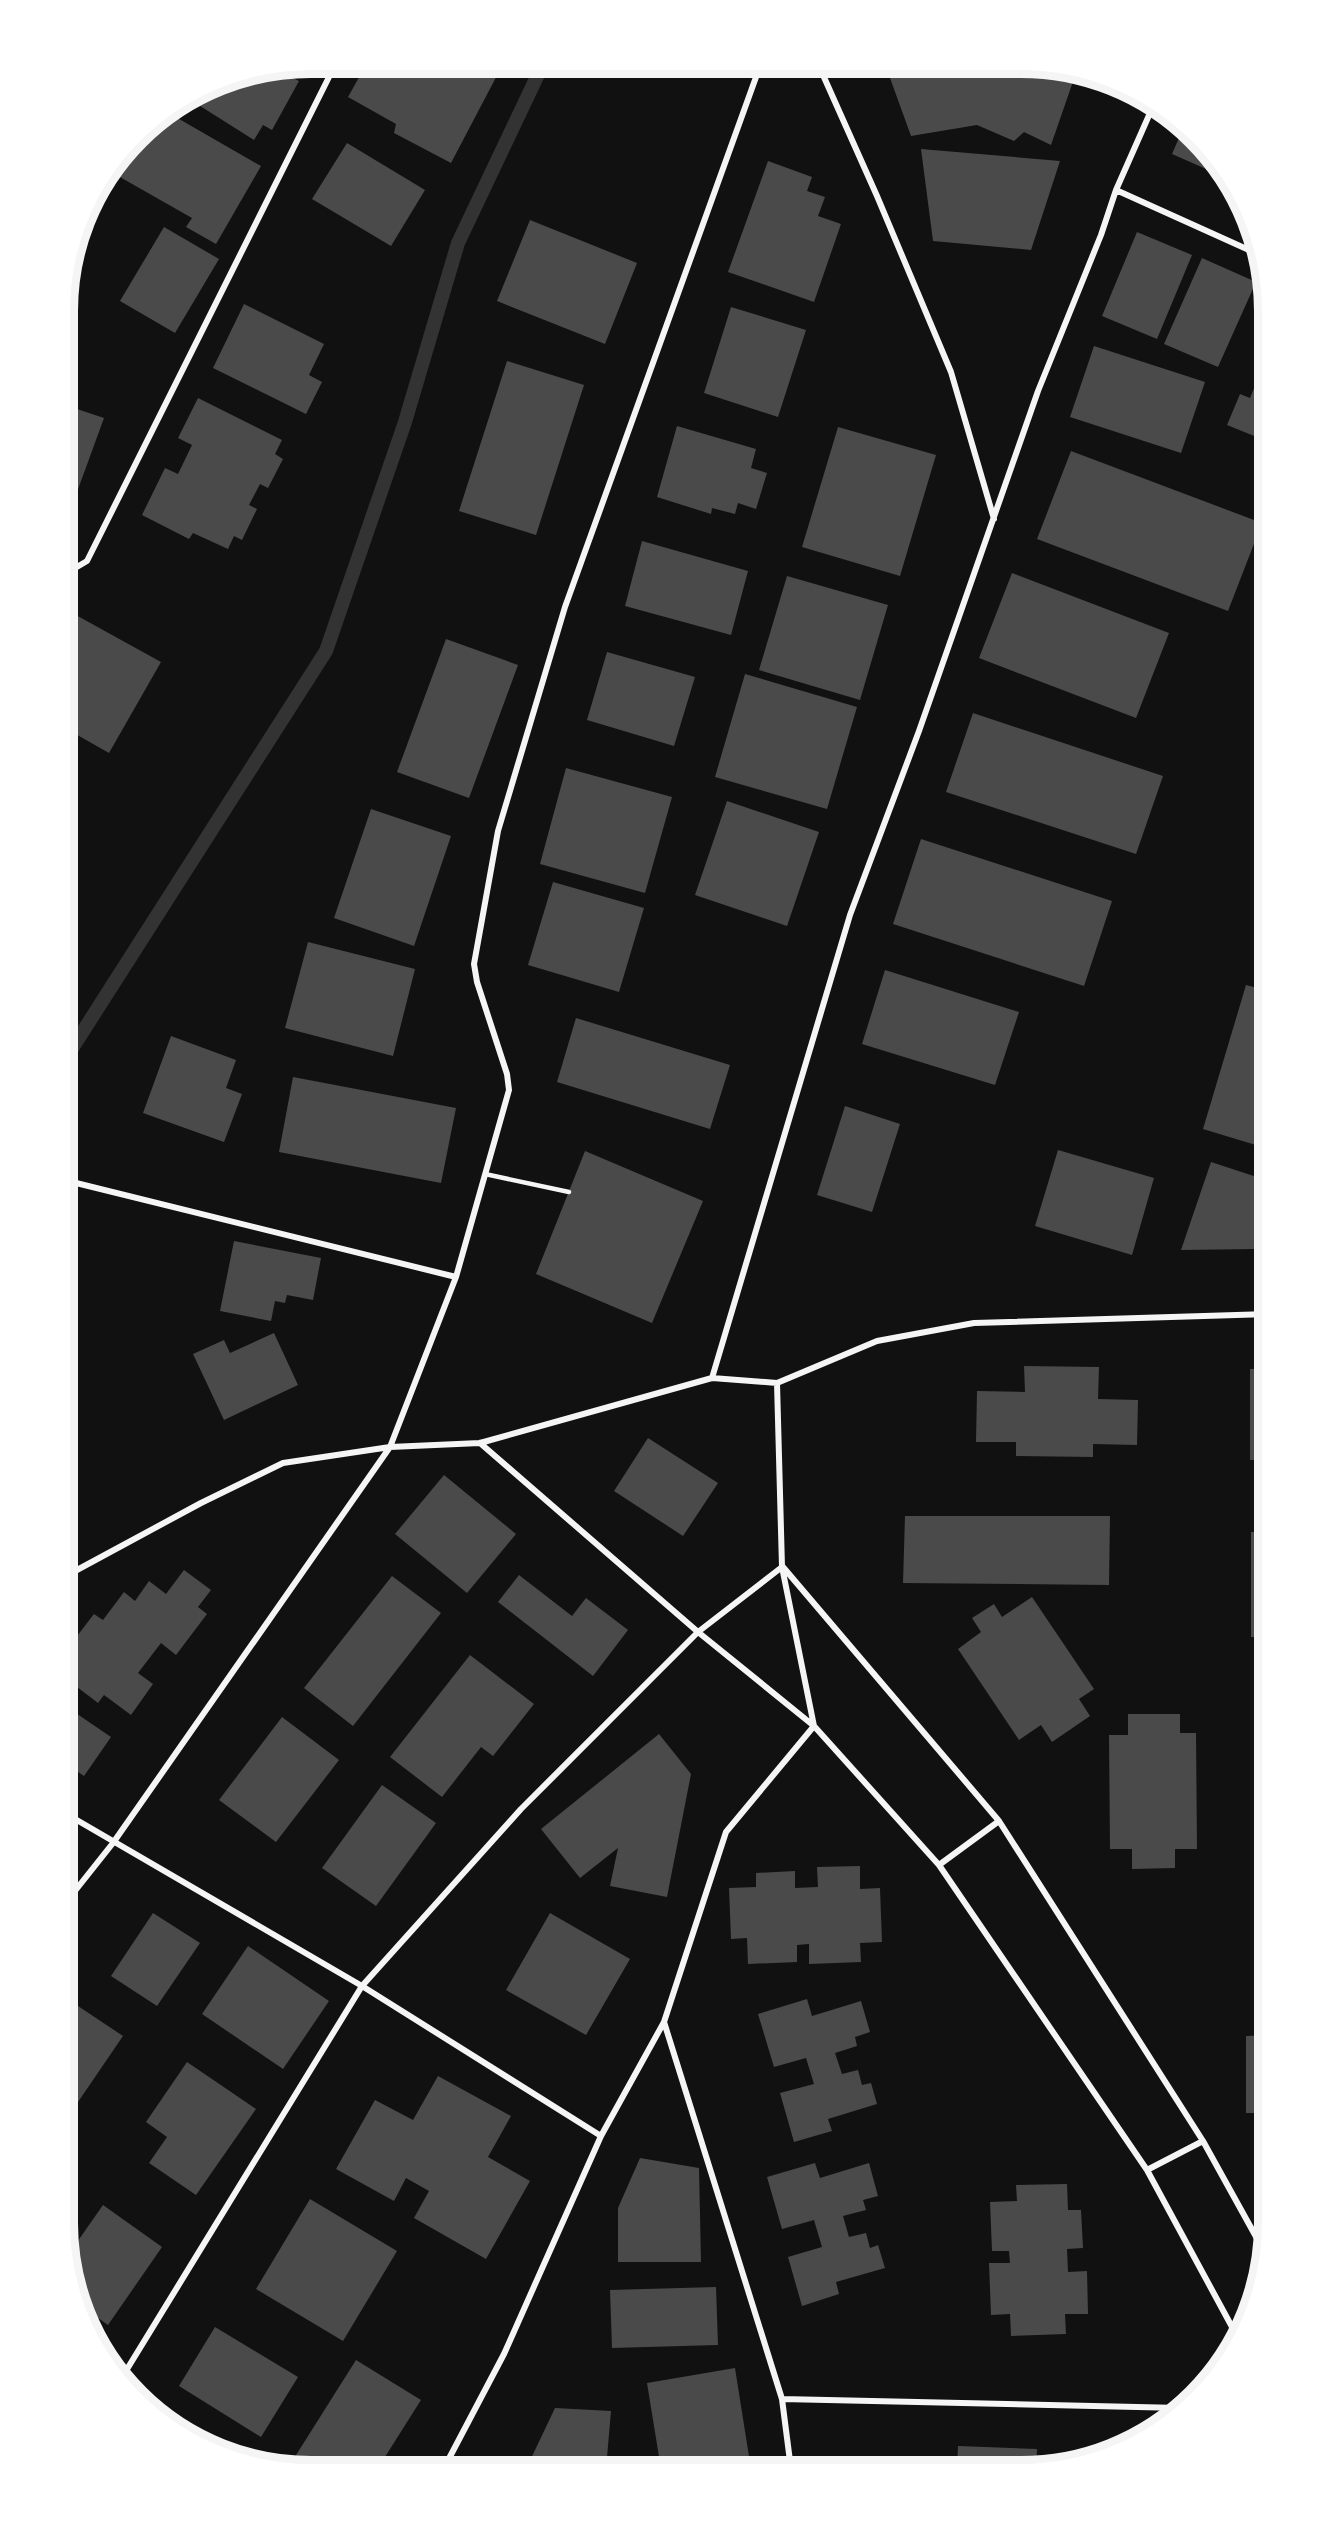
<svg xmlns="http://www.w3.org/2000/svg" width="1332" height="2533" viewBox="0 0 1332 2533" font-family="'Noto Sans',sans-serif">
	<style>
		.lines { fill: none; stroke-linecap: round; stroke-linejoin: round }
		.stream { stroke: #333; stroke-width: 14 }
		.building { fill: #4a4a4a }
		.service { stroke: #f5f5f5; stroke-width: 4.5 }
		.minor { stroke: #f5f5f5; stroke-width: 6 }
		.rim { fill: none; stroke: #f5f5f5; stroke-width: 8 }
	</style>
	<rect width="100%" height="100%" fill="#111"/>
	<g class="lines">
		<path class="stream" d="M64,1061L326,651L405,422L458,243L543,64"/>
	</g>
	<path class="building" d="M367,63L480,64H503L451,163L394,133L396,124L348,97Z
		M300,65L293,78L299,81L272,130L263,125L254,140L189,99L216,82Z
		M938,67L1069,68L1077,70L1051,145L1024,132L1014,141L977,125L911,136L890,78Z
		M167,112L261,166L216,244L186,227L192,218L111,172L147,125Z
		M1185,124L1227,173L1231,180L1172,154Z
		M347,143L425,190L391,246L312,199Z
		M921,149L1060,161L1031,250L933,241Z
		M768,161L812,177L807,191L825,197L818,216L841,224L814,302L728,272Z
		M530,220L637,263L605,344L497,301Z
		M164,227L219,259L175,333L120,301Z
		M1137,232L1192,255L1157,339L1102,316Z
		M1202,258L1256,282L1218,367L1164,344Z
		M244,304L324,344L309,375L322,382L306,414L213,368Z
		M731,307L806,330L778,417L704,393Z
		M1094,346L1205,382L1181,453L1070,417Z
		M1269,352V442L1227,425L1240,394L1250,398Z
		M507,361L584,385L536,535L459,511Z
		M198,398L282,440L275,454L283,459L268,488L260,484L249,505L257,509L242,540L234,536L228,549L193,533L189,539L142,515L165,468L178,474L192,445L178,438Z
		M65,405L104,418L65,525Z
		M677,426L756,449L751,468L767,473L756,509L738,503L735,514L712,508L711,514L657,497Z
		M838,427L936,455L900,576L802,547Z
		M1071,451L1262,523L1228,611L1037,539Z
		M642,541L748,571L731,635L625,606Z
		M1012,573L1169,633L1136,718L979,658Z
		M787,576L888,605L860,700L759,670Z
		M65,609L161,662L109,753L65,728Z
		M446,639L518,665L469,798L397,772Z
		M607,652L695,677L674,746L587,720Z
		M745,674L857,707L827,809L715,777Z
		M973,713L1163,776L1136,854L946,792Z
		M566,768L672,797L645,893L540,864Z
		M727,801L819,832L787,926L695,895Z
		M371,809L451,836L414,946L334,918Z
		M921,839L1112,901L1084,986L893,924Z
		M553,882L644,908L619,992L528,965Z
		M308,942L415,969L393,1056L285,1028Z
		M885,970L1019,1012L995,1085L862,1044Z
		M1246,985L1269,991V1149L1203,1129Z
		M576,1018L730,1065L710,1129L557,1082Z
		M171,1036L236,1060L226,1088L242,1094L224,1142L143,1113Z
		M293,1077L456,1108L441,1183L279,1152Z
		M845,1106L900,1124L872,1212L817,1195Z
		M1058,1150L1154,1178L1132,1255L1035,1226Z
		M585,1151L703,1201L652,1323L536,1274Z
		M1211,1162L1269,1181V1206L1254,1249L1181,1250Z
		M234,1241L321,1258L313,1300L287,1295L285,1303L275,1301L271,1321L220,1311Z
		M274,1333L298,1385L224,1420L193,1354L224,1340L230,1353Z
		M1024,1366L1099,1367L1098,1399L1138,1400L1137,1445L1093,1444V1457L1016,1456V1442H976L977,1391L1025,1392Z
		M1250,1369H1269V1460H1250Z
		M648,1438L718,1483L683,1536L614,1491Z
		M444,1475L516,1534L467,1593L395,1534Z
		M905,1516H1110L1109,1585L903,1583Z
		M1251,1532H1269V1637H1251Z
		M184,1570L211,1590L198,1607L207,1614L176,1655L161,1643L138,1673L153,1684L131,1715L104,1695L98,1703L64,1677V1626L77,1636L94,1614L103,1620L124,1592L135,1601L149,1581L166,1594Z
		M519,1575L572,1616L586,1598L628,1630L593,1676L498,1602Z
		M392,1576L441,1613L353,1726L304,1688Z
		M1032,1597L1094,1689L1079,1699L1090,1716L1052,1742L1041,1725L1019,1740L958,1649L981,1632L972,1618L994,1604L1002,1617Z
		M470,1655L534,1704L493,1756L481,1747L442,1797L390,1757Z
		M64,1705L111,1737L84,1776L63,1762Z
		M1128,1714H1180V1733H1196L1197,1849H1175V1868L1132,1869V1849H1110L1109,1735H1128Z
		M282,1717L339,1760L276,1842L219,1800Z
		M659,1734L691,1774L667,1897L610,1886L618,1848L580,1878L541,1829Z
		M382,1785L436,1823L376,1906L322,1868Z
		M860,1866V1889L880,1888L882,1942L860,1943L861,1962L809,1964V1944L797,1945V1962L748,1964L747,1938L731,1939L729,1888L756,1887V1873L795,1871V1888L818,1887L817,1867Z
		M153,1913L200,1943L157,2006L111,1976Z
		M550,1913L630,1959L586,2035L506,1990Z
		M248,1946L329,2001L283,2069L202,2014Z
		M63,1996L123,2036L63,2124Z
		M807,1999L812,2016L861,2001L870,2032L855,2037L857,2046L835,2053L842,2074L858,2070L862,2085L871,2083L877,2104L828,2119L832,2131L794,2142L780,2093L814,2084L806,2058L774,2067L758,2014Z
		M1269,2035L1268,2113H1246V2036Z
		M187,2062L256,2109L196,2195L149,2163L167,2137L146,2122Z
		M438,2076L511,2116L488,2157L530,2181L486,2259L414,2218L429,2191L406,2178L394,2201L336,2169L375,2100L413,2120Z
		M640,2158L699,2168L701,2262H618V2208Z
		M815,2163L820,2178L869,2163L878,2196L863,2200L866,2210L843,2216L849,2237L866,2233L870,2248L878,2245L885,2268L836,2282L839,2294L802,2306L788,2257L822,2247L814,2220L782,2229L767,2177Z
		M1067,2184L1068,2210H1081L1083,2248L1067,2249L1068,2272L1087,2271L1088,2314H1065L1066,2334L1011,2336L1010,2314L991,2315L989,2263H1010L1009,2251H992L990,2202L1017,2201L1016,2185Z
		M310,2199L397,2251L343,2341L256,2289Z
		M103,2205L162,2247L108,2325L77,2303L68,2255Z
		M716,2287L718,2345L612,2348L610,2290Z
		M215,2327L298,2377L261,2437L179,2386Z
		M356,2360L421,2400L378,2468H299L291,2463Z
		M735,2368L751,2469H661L647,2383Z
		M555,2408L611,2411L606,2469H526Z
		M958,2446L1037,2449L1036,2468L1022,2470H957Z"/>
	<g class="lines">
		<path class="service" d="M485,1174L569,1192"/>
		<path class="minor" d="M819,66L877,196L951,372L994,519
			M1116,190L1260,255
			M65,574L87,561L336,63
			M456,1277L509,1090L507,1074L477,982L474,964L498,831L565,607L760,66
			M712,1378L850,915L919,731L1038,391L1101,235L1116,190L1154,104
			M480,1443L698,1632L782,1567L777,1383
			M783,1567L999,1821L1203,2141L1265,2253
			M64,1577L201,1503L283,1463L390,1447L480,1443L712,1378L777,1383L877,1341L974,1323L1269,1314
			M63,1812L362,1986L601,2136
			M939,1865L999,1821
			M63,1906L113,1843L390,1447L456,1277L64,1180
			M664,2022L782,2399L791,2469
			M1147,2170L1203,2141
			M121,2379L362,1986L521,1809L698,1632L814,1726L939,1865L1147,2170L1238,2338
			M782,2399L1181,2408
			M444,2468L504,2354L601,2136L664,2022L726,1832L814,1726L782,1567"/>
	</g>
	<path d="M0 0H1332V2533H0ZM311 74H1021A237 237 0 0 1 1258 311V2223A237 237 0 0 1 1021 2460H311A237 237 0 0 1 74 2223V311A237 237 0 0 1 311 74Z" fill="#fff" fill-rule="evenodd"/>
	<path class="rim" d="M311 74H1021A237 237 0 0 1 1258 311V2223A237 237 0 0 1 1021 2460H311A237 237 0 0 1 74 2223V311A237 237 0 0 1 311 74Z"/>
</svg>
